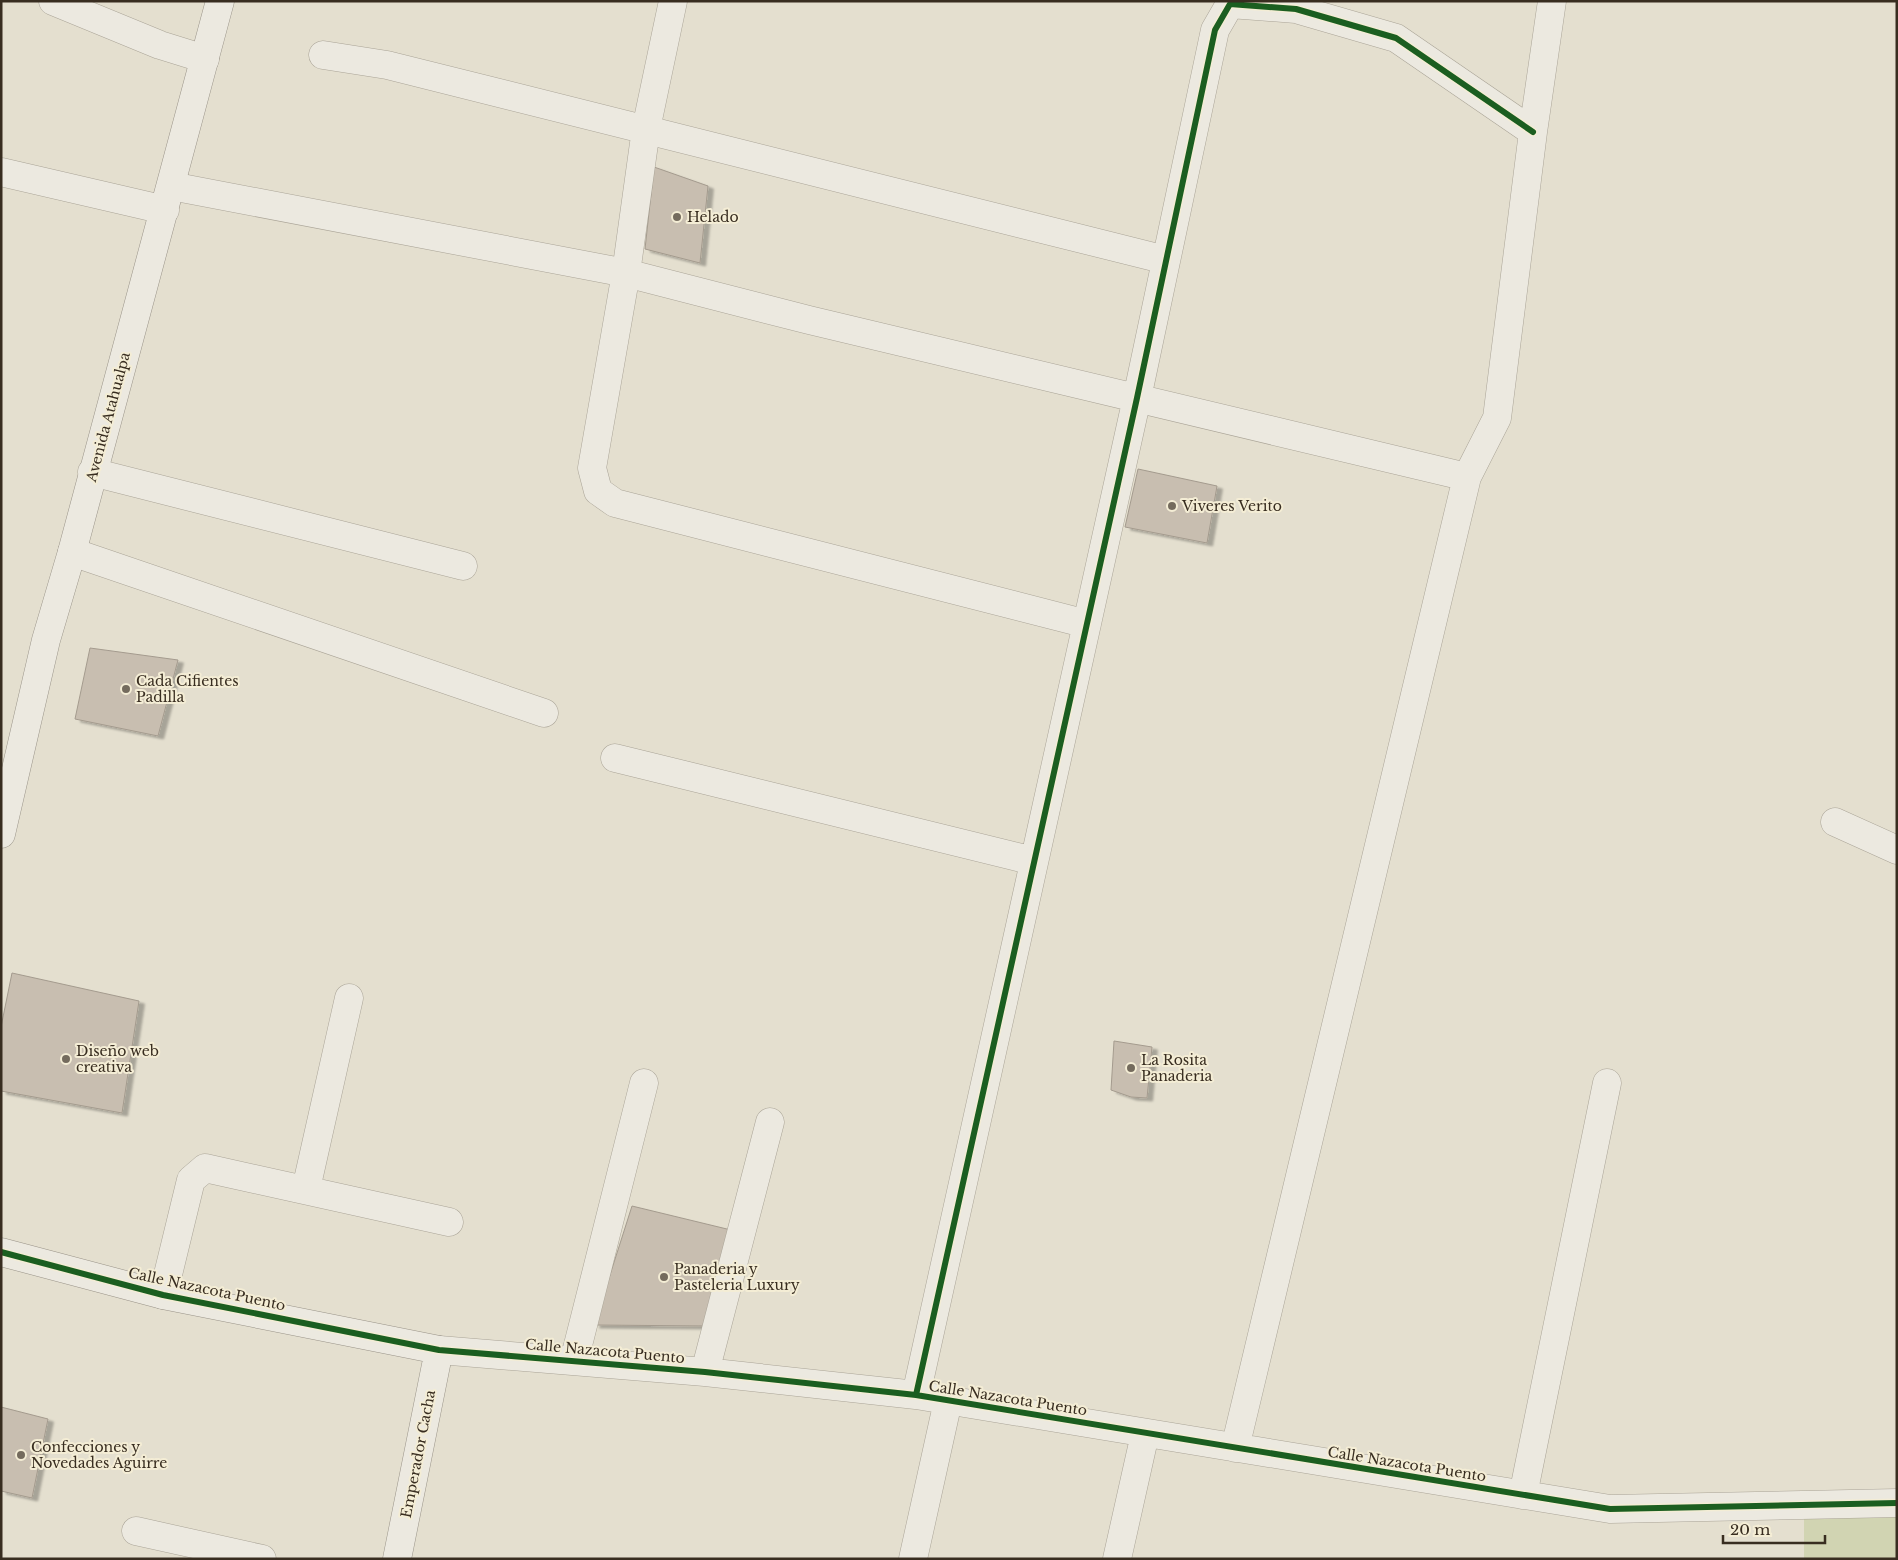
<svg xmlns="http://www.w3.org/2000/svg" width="1898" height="1560" viewBox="0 0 1898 1560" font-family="'Libre Baskerville',serif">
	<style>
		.green { fill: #d1d4b2 }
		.building { fill: #c8beb0; stroke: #a49b8e; filter: url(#shadow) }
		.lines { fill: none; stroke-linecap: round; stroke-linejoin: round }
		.street-casing { stroke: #aaa497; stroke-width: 29 }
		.secondary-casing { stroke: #999388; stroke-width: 29 }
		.street { stroke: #ece9e0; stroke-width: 28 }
		.secondary { stroke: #ece9e0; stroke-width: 28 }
		.cycleway-casing { stroke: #f4edd5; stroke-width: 9 }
		.cycleway { stroke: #1b5e20; stroke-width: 6 }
		.poi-dot { fill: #746b5d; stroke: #f4edd5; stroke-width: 2 }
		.labels { text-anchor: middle; stroke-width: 4; stroke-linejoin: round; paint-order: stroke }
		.poi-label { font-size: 14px; fill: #382d20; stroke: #f4edd5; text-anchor: start }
		.street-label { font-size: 14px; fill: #382d20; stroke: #f4edd5 }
	</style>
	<defs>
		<filter id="shadow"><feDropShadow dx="5.5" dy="3" stdDeviation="1" flood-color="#0004"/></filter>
	</defs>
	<rect width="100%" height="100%" fill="#e4dfcf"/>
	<path class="green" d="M1897,1503V1559H1804V1505Z"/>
	<path class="building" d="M654,167L708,186L700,263L645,249Z
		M1138,469L1217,486L1207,543L1125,527Z
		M90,648L178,660L158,736L75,719Z
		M12,973L139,1001L122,1113L1,1091V1027Z
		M1114,1041L1152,1047L1147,1098L1131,1097L1111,1090Z
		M632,1206L731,1230L707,1326L594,1325Z
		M1,1407L48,1419L32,1498L1,1491Z"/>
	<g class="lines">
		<g class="street-casing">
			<path id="street" d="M53,1L160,45L205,59
				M673,1L646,129L626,273L592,468L598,491L615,503L1087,624
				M323,55L387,65L1166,260
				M1,172L165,210
				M171,186L626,273L809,320L1467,477
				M92,472L463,566
				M72,552L544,713
				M615,758L1034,861
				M1835,822L1897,850
				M306,1189L349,998
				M163,1295L191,1180L205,1168L449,1222
				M439,1350L705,1372L916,1395L1610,1509L1897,1503
				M574,1361L644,1083
				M705,1372L770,1122
				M916,1395L1137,398L1215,30L1230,4L1296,9L1396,38L1533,132
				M1235,1448L1467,477L1497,418L1533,132L1552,1
				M1523,1495L1607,1083
				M136,1531L262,1559
				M913,1559L948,1401
				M1117,1559L1145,1434"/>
		</g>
		<g class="secondary-casing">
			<path id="secondary" d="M1,834L46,640L72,552L220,1
				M1,1252L163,1295L439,1350L397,1559"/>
		</g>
		<use href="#street" class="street"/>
		<use href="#secondary" class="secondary"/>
		<g class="cycleway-casing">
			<path id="cycleway" d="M1,1252L163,1295L439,1350L705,1372L916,1395L1610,1509L1897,1503
				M916,1395L1137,398L1215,30L1230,4L1296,9L1396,38L1533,132"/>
		</g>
		<use href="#cycleway" class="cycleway"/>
	</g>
	<g class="poi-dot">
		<circle cx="677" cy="217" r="5"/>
		<circle cx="1172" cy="506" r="5"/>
		<circle cx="126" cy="689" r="5"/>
		<circle cx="66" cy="1059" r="5"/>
		<circle cx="1131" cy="1068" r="5"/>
		<circle cx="664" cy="1277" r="5"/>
		<circle cx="21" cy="1455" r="5"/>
	</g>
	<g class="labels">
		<g class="poi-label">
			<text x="687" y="222">Helado</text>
			<text x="1182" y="511">Viveres Verito</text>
			<text x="136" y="686">Cada Cifientes<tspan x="136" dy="16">Padilla</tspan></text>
			<text x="76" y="1056">Diseño web<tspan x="76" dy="16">creativa</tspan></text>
			<text x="1141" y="1065">La Rosita<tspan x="1141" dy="16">Panaderia</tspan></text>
			<text x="674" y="1274">Panaderia y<tspan x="674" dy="16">Pasteleria Luxury</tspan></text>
			<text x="31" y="1452">Confecciones y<tspan x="31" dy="16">Novedades Aguirre</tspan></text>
		</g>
		<g class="street-label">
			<text transform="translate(108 417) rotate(-75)" y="5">Avenida Atahualpa</text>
			<text transform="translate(207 1289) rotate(12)" y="5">Calle Nazacota Puento</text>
			<text transform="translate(605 1351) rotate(5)" y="5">Calle Nazacota Puento</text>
			<text transform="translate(1008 1398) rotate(9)" y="5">Calle Nazacota Puento</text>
			<text transform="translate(418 1454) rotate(-79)" y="5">Emperador Cacha</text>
			<text transform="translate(1407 1464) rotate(9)" y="5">Calle Nazacota Puento</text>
		</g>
	</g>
	<rect width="1898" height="1560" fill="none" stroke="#382d20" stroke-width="5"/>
	<path d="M1723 1535v8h102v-8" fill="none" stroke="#382d20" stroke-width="2.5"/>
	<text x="1730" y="1535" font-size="15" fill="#382d20" stroke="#f4edd5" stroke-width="4" paint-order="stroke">20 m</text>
</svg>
